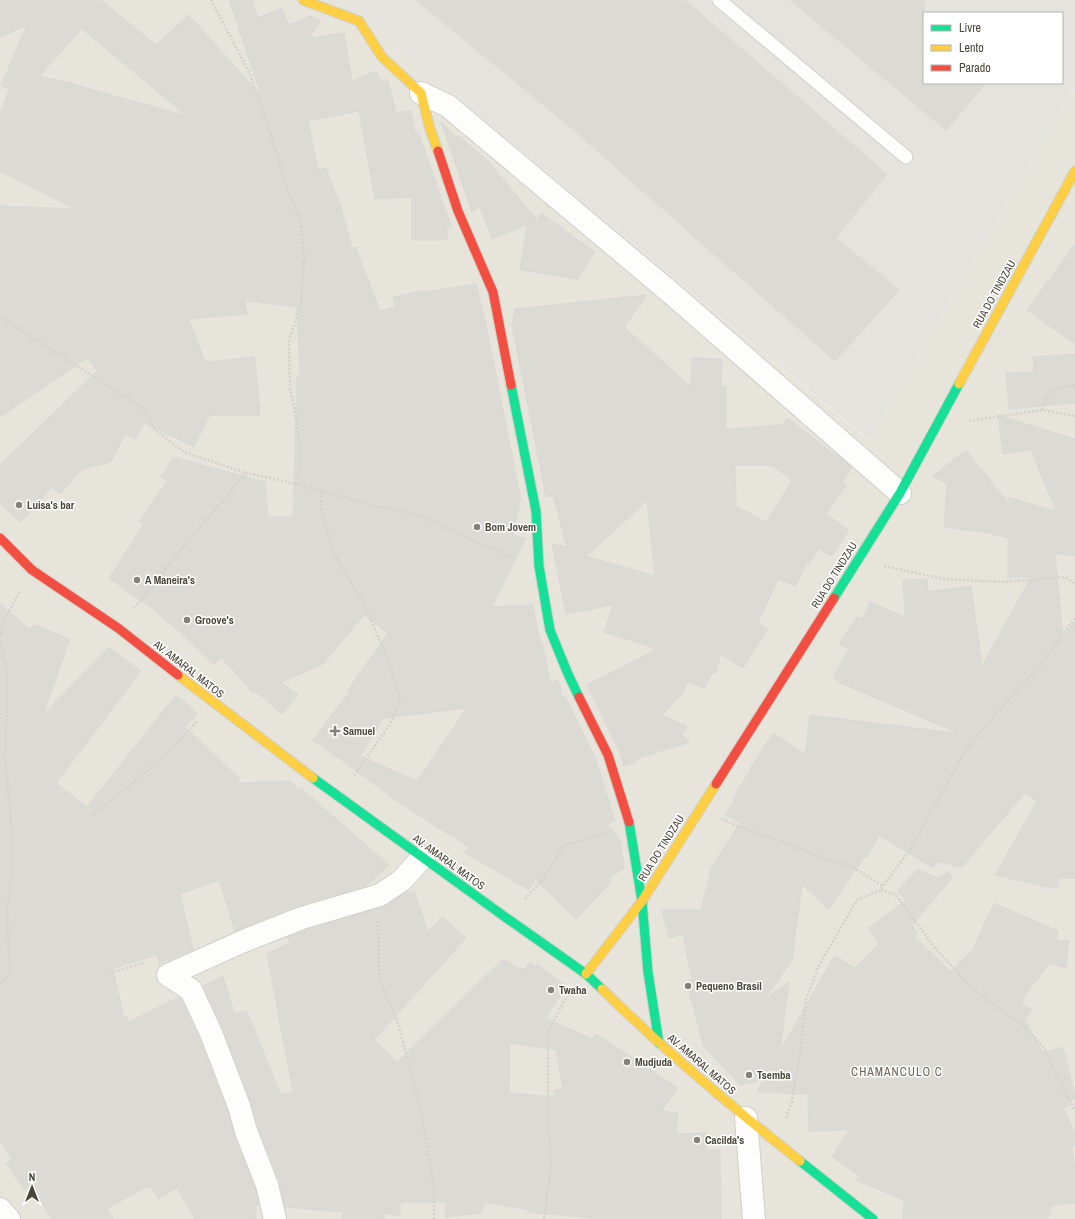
<svg xmlns="http://www.w3.org/2000/svg" width="1075" height="1219" viewBox="0 0 1075 1219" font-family="'Archivo Narrow',sans-serif">
	<style>
		.residential { fill: #e6e4db }
		.industrial { fill: #e5e3de; fill-rule: evenodd }
		.building { fill: #dcdad5; stroke: #dad9d3; fill-rule: evenodd }
		.lines { fill: none; stroke-linecap: round; stroke-linejoin: round }
		.lane-casing { stroke: #d0cfca; stroke-width: 15 }
		.street-casing { stroke: #d0cfca; stroke-width: 24 }
		.fast-casing { stroke: #d1cfc4; stroke-width: 11 }
		.slow-casing { stroke: #d1cfc4; stroke-width: 11 }
		.jam-casing { stroke: #d1cfc4; stroke-width: 11 }
		.path { stroke: #d2d2cb; stroke-width: 2.5; stroke-dasharray: 2 2; stroke-linecap: butt }
		.lane { stroke: #fdfdfc; stroke-width: 13 }
		.street { stroke: #fdfdfc; stroke-width: 22 }
		.fast { stroke: #16e098; stroke-width: 9 }
		.slow { stroke: #ffcf43; stroke-width: 9 }
		.jam { stroke: #f24e42; stroke-width: 9 }
		.poi-dot { fill: #848177; stroke: #fff; stroke-width: 1.5 }
		.labels { text-anchor: middle; stroke-width: 3; stroke-linejoin: round; paint-order: stroke }
		.street-label { font-size: 11px; fill: #494438; stroke: #fff }
		.poi-label { font-size: 11px; font-weight: bold; fill: #494438; stroke: #fff; text-anchor: start }
		.neighbourhood-label { font-size: 12px; letter-spacing: 1px; fill: #6b6350; stroke: #fff }
	</style>
	<rect width="100%" height="100%" fill="#f2f2ed"/>
	<path class="residential" d="M0,0H352L401,51L868,440L1075,88V1219H0Z"/>
	<path class="industrial" d="M352,0H1075V88L869,440L401,51ZM924,13H1062V83H924Z"/>
	<path class="building" d="M0,0H101L156,45L189,15L261,95L229,0H252L258,18L282,8L289,25L310,16L321,20L309,38L344,33L352,81L376,71L381,82L388,81L396,113L411,110L415,133L418,131L451,226L447,228V240H412V197L375,199L359,111L308,121L318,170L326,168L340,204L352,248L356,247L361,261L362,269H364L380,311L395,307L393,297L425,290V292L476,284L477,287L486,324L521,501H520L513,536L525,538V540L492,607L533,605L538,632L543,647L550,682L557,680L560,685L562,698L565,696L596,760L615,821L607,824L620,840L624,868L608,879L611,882L576,919L535,879L529,890L465,853L469,847L401,804L336,756H335L313,740L349,692L348,690L388,633L364,615L323,664L281,682L298,695L282,714L255,691L253,693L221,657L214,665L179,631L151,608L109,578L144,524L139,521L168,480L161,477L173,457L265,482L268,517H293L297,376H300L297,307L245,301L247,314L189,319L205,362L255,357L260,415H210L194,447L144,423L135,439L125,434L111,462L82,469L60,494L52,487L21,522L0,504V465L97,371L87,358L0,417V206L75,209L0,171V114L9,89L1,86L27,25L0,38ZM82,29L187,116L72,84V83L39,76ZM467,708L417,781L360,756L384,718Z
		M416,0H685L887,174L836,238L899,290L835,361L569,126Z
		M790,0H924V83H986L946,130Z
		M441,122L456,137L458,135L490,163L537,220L541,213L595,252L578,279L520,270L527,225L492,239L480,207L472,212Z
		M1075,244V344L1027,310Z
		M647,295L624,327L691,387L692,358L722,359L721,386H726V429L782,425L788,418L836,456L837,454L852,468L842,482L847,485L826,514L849,530L832,556L818,549L809,565L806,563L796,586L778,579L758,623L768,629L743,668L721,654L715,674L712,673L704,688L687,682L683,693L662,715L687,727L682,735L690,742L636,759L637,762L624,766L619,750L587,685L657,649L604,632L613,605L566,614L552,544L567,547L553,496L546,497L512,325L515,309ZM735,465H772L792,481L766,522L736,506ZM647,501L655,576L586,556L591,552Z
		M1075,354V403L1009,409L1006,373L1034,372L1033,357Z
		M998,415L1075,439V556L1055,553L1063,638L1075,622V878H1060L1057,889L995,875L1037,801L1025,793L962,867L935,861L933,868L879,835L867,857L865,856L828,910L802,884L792,960L765,999L789,982L780,1051L834,956L855,968L879,944L868,928L907,900L897,892L917,869L938,878L948,872L953,877L912,925L918,933L914,936L951,972L973,949L994,903L1058,931L1056,940L1069,941L1066,968L1050,963L1021,1000L1023,1001L1022,1004L1032,1010L1025,1020L1043,1053L1063,1047L1075,1095V1098L1067,1103L1069,1105L1063,1108L1075,1133V1145L1072,1147L1075,1173V1203L1051,1205L1050,1215H1047L1048,1219H903L904,1200L856,1180L859,1175L832,1157L849,1130L809,1131L808,1094L757,1092L764,1080L740,1085L704,1047L686,981L692,979L683,934L669,938L662,910H701L712,866L740,823L725,814L735,799L733,798L750,771L749,770L773,733L805,754L810,715L955,733L956,732L840,683V681L833,678L849,648L839,644L857,617L863,619L870,602L905,617L903,580L927,579L928,592L971,586L982,666L1031,577H1008V538L989,533L944,527L947,484L933,476L966,450L1010,505L1008,497L1056,511L1031,450L1003,454Z
		M0,604L29,629L35,625L70,639L43,715L109,647L141,671L56,783L87,807L176,695L184,701L197,714L185,727L240,779L237,783L290,781L299,790L301,788L310,797L311,796L319,804L389,865L366,886L297,906L235,931L219,880L180,894L193,950L159,964L157,955L113,968L124,1018L127,1017L129,1022L179,997L181,999L199,1038L227,1110L234,1136L255,1189L259,1205H256V1219H195L177,1188L158,1199L151,1186L146,1189L145,1187L107,1209L113,1219H52L31,1185L25,1190L6,1163L12,1159L0,1141Z
		M414,891L428,932L442,917L466,938L374,1040L397,1062L503,959L522,970V968L524,970L530,962L536,967L537,964L565,985L562,989L565,990L545,1018L592,1039L596,1034L644,1065L678,1088L661,1111L678,1113L676,1134L706,1133L707,1150L720,1149L721,1219H592V1218L528,1212V1210L484,1202L482,1213L445,1217L446,1202H400V1216L384,1213V1219H342L343,1212L285,1207L279,1180L258,1127L251,1102L223,1029L203,986L223,976L234,1014L247,1011L281,1095L293,1092L267,954L290,943L287,937L306,930L384,907L400,896ZM510,1043L556,1050L563,1090H554V1097L509,1093Z"/>
	<g class="lines">
		<g class="lane-casing">
			<path id="lane" d="M719,0L906,157"/>
		</g>
		<g class="street-casing">
			<path id="street" d="M421,93L448,106L671,293L900,493
				M746,1118L754,1219
				M0,1209L9,1219
				M275,1219L267,1185L246,1131L239,1106L211,1033L191,990L168,975L246,940L302,918L380,895L402,880L423,857"/>
		</g>
		<g class="fast-casing">
			<path id="fast" d="M511,385L536,511L539,566L550,630L568,674L579,697
				M834,598L900,493L959,384
				M313,778L508,919L586,974L602,989
				M629,822L642,901L648,972L659,1043
				M800,1161L873,1219"/>
		</g>
		<g class="slow-casing">
			<path id="slow" d="M303,0L359,21L382,57L421,93L430,129L438,151
				M959,384L1075,171
				M178,675L313,778
				M586,974L642,901L716,784
				M602,989C664,1050 732,1107 800,1161"/>
		</g>
		<g class="jam-casing">
			<path id="jam" d="M438,151L458,211L493,292L511,385
				M0,538L32,570L118,628L178,675
				M579,697L608,755L629,822
				M716,784L834,598"/>
		</g>
		<path class="path" d="M211,0L249,72L263,111L286,184L301,224L304,258L301,304L289,340L290,389L297,420L301,464L296,484
			M0,317L143,408L154,429L184,452L246,473L284,481L380,507L409,513L439,524L472,540L514,558
			M1042,410L1051,389L1075,385
			M969,421L1042,410L1075,416
			M321,492V508L332,549L347,576L364,603L391,668L400,701L390,724L353,777
			M884,566L944,579L1002,582L1066,577L1075,584
			M134,608L169,564L246,473
			M91,816C127,787 168,758 197,721
			M722,819L732,824L781,841L823,858L851,866L883,886
			M881,890L896,895L935,948L975,991L1025,1027L1044,1048L1059,1080L1075,1111
			M525,899L542,880L565,845L606,833
			M378,921L379,976L398,1024L412,1074L423,1123L434,1190V1219
			M107,974L146,962
			M0,983L10,976L7,912L11,879V818L5,758L7,709V676L0,637L3,622L20,591
			M786,1118L792,1101L801,1048L806,999L818,967L857,900L881,890L883,886L909,851L969,745L993,717L1042,663L1075,618
			M544,1219L551,1167L548,1120V1032L569,992"/>
		<use href="#lane" class="lane"/>
		<use href="#street" class="street"/>
		<use href="#fast" class="fast"/>
		<use href="#slow" class="slow"/>
		<use href="#jam" class="jam"/>
	</g>
	<g class="poi-dot">
		<circle cx="19" cy="505" r="4"/>
		<circle cx="477" cy="527" r="4"/>
		<circle cx="137" cy="580" r="4"/>
		<circle cx="187" cy="620" r="4"/>
		<path d="M333 725h4v4h4v4h-4v4h-4v-4h-4v-4h4z"/>
		<circle cx="688" cy="986" r="4"/>
		<circle cx="551" cy="990" r="4"/>
		<circle cx="627" cy="1062" r="4"/>
		<circle cx="749" cy="1075" r="4"/>
		<circle cx="697" cy="1140" r="4"/>
	</g>
	<g class="labels">
		<g class="street-label">
			<text transform="translate(994 294) rotate(-61)" y="4">RUA DO TINDZAU</text>
			<text transform="translate(834 575) rotate(-58)" y="4">RUA DO TINDZAU</text>
			<text transform="translate(189 669) rotate(38)" y="4">AV. AMARAL MATOS</text>
			<text transform="translate(661 848) rotate(-58)" y="4">RUA DO TINDZAU</text>
			<text transform="translate(449 862) rotate(36)" y="4">AV. AMARAL MATOS</text>
			<text transform="translate(702 1064) rotate(41)" y="4">AV. AMARAL MATOS</text>
		</g>
		<g class="poi-label">
			<text x="27" y="509">Luisa's bar</text>
			<text x="485" y="531">Bom Jovem</text>
			<text x="145" y="584">A Maneira's</text>
			<text x="195" y="624">Groove's</text>
			<text x="343" y="735">Samuel</text>
			<text x="696" y="990">Pequeno Brasil</text>
			<text x="559" y="994">Twaha</text>
			<text x="635" y="1066">Mudjuda</text>
			<text x="757" y="1079">Tsemba</text>
			<text x="705" y="1144">Cacilda's</text>
		</g>
		<g class="neighbourhood-label">
			<text x="897" y="1076">CHAMANCULO C</text>
		</g>
	</g>
	<rect x="923" y="12" width="140" height="72" fill="#ffffff" stroke="#b6b4af"/>
	<rect x="931" y="25" width="20" height="6" fill="#16e098" stroke="#b6b4af"/>
	<text x="959" y="32" font-size="12" fill="#494438">Livre</text>
	<rect x="931" y="45" width="20" height="6" fill="#ffcf43" stroke="#b6b4af"/>
	<text x="959" y="52" font-size="12" fill="#494438">Lento</text>
	<rect x="931" y="65" width="20" height="6" fill="#f24e42" stroke="#b6b4af"/>
	<text x="959" y="72" font-size="12" fill="#494438">Parado</text>
	<g transform="translate(32 1187)" stroke="#ffffff" stroke-width="3" paint-order="stroke">
	<path d="M0-3L7 15L0 10L-7 15Z" fill="#494438"/>
	<text y="-6" font-size="11" font-weight="bold" text-anchor="middle" fill="#494438">N</text>
	</g>
</svg>
